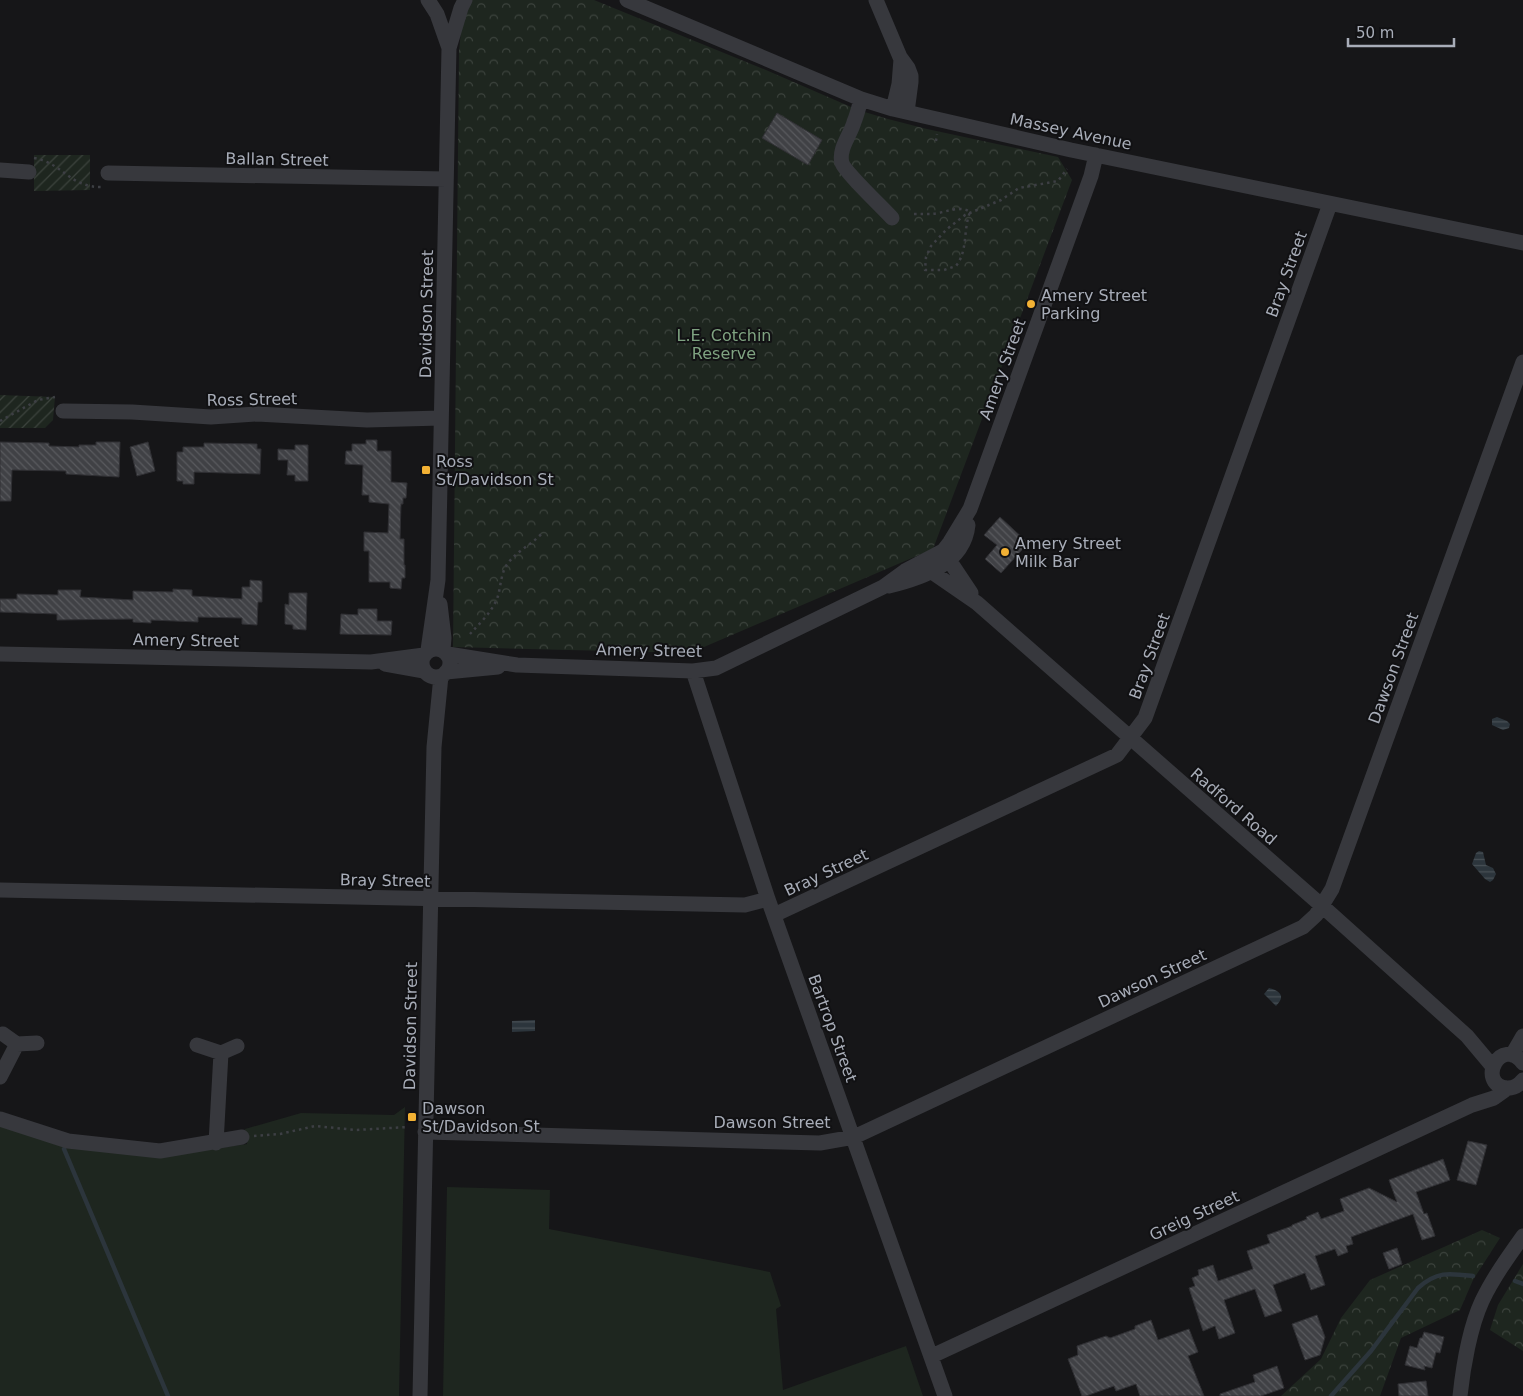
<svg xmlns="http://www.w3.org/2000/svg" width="1523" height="1396" viewBox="0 0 1523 1396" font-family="'DejaVu Sans',sans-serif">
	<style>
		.grass { fill: #1e261f }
		.park { fill: url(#park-crowns) }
		.garden { fill: url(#garden-furrows) }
		.water { fill: url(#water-rules) }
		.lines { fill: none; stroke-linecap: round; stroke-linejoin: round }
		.stream { stroke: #2c353c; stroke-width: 4.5 }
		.building { fill: url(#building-back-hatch); stroke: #303034 }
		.path { stroke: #3d3f44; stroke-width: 2.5; stroke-dasharray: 2.5 4; stroke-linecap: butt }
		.minor { stroke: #37383d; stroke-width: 15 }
		.poi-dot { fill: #f2b134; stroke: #111113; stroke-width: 2 }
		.labels { text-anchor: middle; stroke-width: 4; stroke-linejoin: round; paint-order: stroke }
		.street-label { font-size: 16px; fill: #a8adb8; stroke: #111113 }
		.poi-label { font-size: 16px; fill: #a8adb8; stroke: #111113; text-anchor: start }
		.park-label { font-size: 16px; fill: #7fa381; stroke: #111113 }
	</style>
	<defs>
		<pattern id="park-crowns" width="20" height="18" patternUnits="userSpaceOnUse" patternTransform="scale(1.25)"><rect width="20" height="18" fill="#1e261f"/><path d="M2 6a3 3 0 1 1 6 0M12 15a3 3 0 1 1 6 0" fill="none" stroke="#3c433d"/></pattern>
		<pattern id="garden-furrows" width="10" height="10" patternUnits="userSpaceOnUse" patternTransform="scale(1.25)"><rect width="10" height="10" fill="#1e261f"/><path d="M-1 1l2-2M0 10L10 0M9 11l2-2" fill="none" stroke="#3c433d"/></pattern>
		<pattern id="water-rules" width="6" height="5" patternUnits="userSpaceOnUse" patternTransform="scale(1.25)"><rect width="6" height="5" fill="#2c353c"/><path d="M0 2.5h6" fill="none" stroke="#485056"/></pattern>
		<pattern id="building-back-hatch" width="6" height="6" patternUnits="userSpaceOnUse" patternTransform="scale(1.25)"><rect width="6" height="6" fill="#404145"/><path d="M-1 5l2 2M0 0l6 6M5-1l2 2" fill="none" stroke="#595a5e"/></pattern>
	</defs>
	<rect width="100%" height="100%" fill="#161618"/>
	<path class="grass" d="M405,1107L399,1396H0V1126L185,1153L247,1144L245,1129L301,1113L394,1115Z
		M447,1187L550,1190L549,1229L770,1272L781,1306L776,1309L783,1390L906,1346L923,1396H443Z"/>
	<path class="park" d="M471,0H594L766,70L858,110L888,119L927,129L1058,157L1072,180L933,549L690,653L453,647L459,52L461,30Z
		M1482,1230L1500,1238L1473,1280L1460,1310L1401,1338L1380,1396H1281L1321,1359L1341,1318L1370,1280Z
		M1523,1264V1351L1490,1330L1498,1305Z"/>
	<path class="garden" d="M34,155H90V190L34,191Z
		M0,395L55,397L53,420L45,428H0Z"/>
	<path class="water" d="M1497,717L1507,721L1510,724L1509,728L1503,730L1492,725V719Z
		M1479,851L1483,852L1486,865L1493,868L1496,874L1493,880L1490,882L1485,879L1472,864L1476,853Z
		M1269,988C1280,991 1286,996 1276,1006L1264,994Z
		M535,1020V1031L512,1032V1021Z"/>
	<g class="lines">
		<path class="stream" d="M64,1149L168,1396
			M1515,1281L1523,1284
			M1331,1396L1371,1351L1418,1288C1437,1271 1449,1273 1473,1276"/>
	</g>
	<path class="building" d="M777,113L822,140L808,165L762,138Z
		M366,440H377V451H391V482L407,483L406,498H403V504H401L400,539H404V565H405V578H402L401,589L390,588V582H369V551H364V532L388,533L389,504L369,502V495H362L363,465L345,464L346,451H352V444H366Z
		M0,442L49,443V446L79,447V445H96V442H120L119,477L66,474V471L12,470L11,501H0Z
		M148,442L155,471L137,476L130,447Z
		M204,443L257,444V449H261L260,474L194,472V484H183V481H177V452H183V447H204Z
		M295,445H308V481H295V475H287L288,460H278V449L295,450Z
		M1000,517L1028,543L1001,573L985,559L997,545L984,535Z
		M250,580L262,581V602H258L257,625L242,624V618L198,617V622L151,620V623L133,622V619L57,620V614L0,612V599H17V594L58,595V590H81L80,597L133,600V591L173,592V589L192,590V596L242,599V587H250Z
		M289,593H307L306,630L293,629V625L285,624V604L289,605Z
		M358,609H377V621H392L391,635L340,634L341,614L358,615Z
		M1468,1141L1487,1145L1476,1185L1457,1180Z
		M1443,1159L1450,1180L1416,1192L1424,1214L1427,1213L1435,1236L1422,1240L1413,1214L1351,1237L1353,1244L1346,1246L1348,1252L1338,1256L1335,1249L1315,1256L1325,1285L1311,1290L1305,1273L1273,1285L1282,1311L1265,1317L1255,1289L1224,1300L1235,1333L1219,1339L1215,1326L1203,1331L1189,1288L1195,1286L1192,1278L1199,1275L1198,1270L1213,1265L1218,1281L1253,1269L1247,1251L1270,1243L1267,1235L1292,1226V1225L1307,1219L1306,1217L1318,1212L1321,1219L1344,1211L1340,1199L1369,1188L1397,1202L1389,1180Z
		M1397,1248L1402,1264L1389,1269L1383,1253Z
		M1317,1315L1325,1337L1320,1355L1305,1360L1292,1324Z
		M1151,1320L1158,1340L1189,1329L1198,1352L1188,1356L1204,1396H1140L1136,1384L1116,1391L1114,1386L1086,1396H1082L1068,1359L1078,1355L1077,1346L1106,1336L1110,1338L1135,1329V1326Z
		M1424,1332L1444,1337L1440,1353L1436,1352L1432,1368L1424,1366L1425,1370L1405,1365L1410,1346L1417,1348L1420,1338H1422Z
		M1277,1366L1284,1388L1261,1396H1220V1394L1255,1382L1253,1375Z
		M1426,1381L1428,1396H1399L1398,1384Z"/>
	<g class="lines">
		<path class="path" d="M936,141L937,134
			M34,158C65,164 69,188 103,187
			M914,214C920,214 925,214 930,214C943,214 960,204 970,212C963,230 968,251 956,266L944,270H925L926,257L931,246L947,229L965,215L1001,200L1019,188L1058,181L1067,169
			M0,421L38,400L55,397
			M470,634C480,623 493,611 498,596C501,585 501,572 508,563C518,550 533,544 543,532
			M254,1136L280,1134L315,1126L356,1130L407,1127"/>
		<path class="minor" d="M428,0L437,14L449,48
			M627,0L861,99L893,109L1071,150L1523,243
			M876,0L900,57L908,68L911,76V82L907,112
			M861,99C859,107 857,115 854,122C851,134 838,149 842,163C845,172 883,208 892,218
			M893,109L899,84L901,59
			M0,170L29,172
			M108,173L446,179
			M63,411L132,412L211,417L257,414L367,420L441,418
			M945,554L971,593
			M923,562L932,572L977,603L1321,905L1467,1036L1493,1067
			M889,586C922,578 964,564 968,525
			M440,604L444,638L443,650
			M422 663a14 14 0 1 1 28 0a14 14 0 1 1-28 0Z
			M428,650L438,580L449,48L461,8L465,0
			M0,654L371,662L424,655
			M448,654L517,665L693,671L716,668L883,587L905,571L943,551L950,542L970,509L1091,176L1096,155
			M385,664L424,671
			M693,671L768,899L945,1396
			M446,672L498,667
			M0,890L745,905L768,899
			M774,915L1117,755L1145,718L1330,204
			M3,1034L17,1044L37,1043
			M197,1045L221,1053L237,1046
			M1512,1055L1523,1036
			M1523,1063C1501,1035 1476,1083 1506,1088C1514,1089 1519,1085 1523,1080
			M0,1077L17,1044
			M0,1119L68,1141L160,1151L242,1137
			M425,1132L820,1143L854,1137L1303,927L1316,915L1332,889L1523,362
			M216,1143L221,1053
			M932,1356L1472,1105L1494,1098L1508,1088
			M420,1396L434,747L441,676
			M1460,1396C1463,1368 1470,1327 1482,1301C1493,1278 1508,1257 1523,1236"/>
	</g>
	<g class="poi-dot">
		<circle cx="1031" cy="304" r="5"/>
		<rect x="421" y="465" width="10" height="10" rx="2.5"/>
		<circle cx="1005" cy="552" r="5"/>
		<rect x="407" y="1112" width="10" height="10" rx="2.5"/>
	</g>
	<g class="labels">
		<g class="street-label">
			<text transform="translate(1071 131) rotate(12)" y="6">Massey Avenue</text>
			<text transform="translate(277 159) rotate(1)" y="6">Ballan Street</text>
			<text transform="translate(1286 274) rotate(-70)" y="6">Bray Street</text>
			<text transform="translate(426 314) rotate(-89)" y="6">Davidson Street</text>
			<text transform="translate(1002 369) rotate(-70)" y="6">Amery Street</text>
			<text transform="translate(252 399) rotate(-1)" y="6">Ross Street</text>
			<text transform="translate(186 640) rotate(1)" y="6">Amery Street</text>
			<text transform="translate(649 650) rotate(1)" y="6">Amery Street</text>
			<text transform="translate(1149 656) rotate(-70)" y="6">Bray Street</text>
			<text transform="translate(1393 668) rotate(-70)" y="6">Dawson Street</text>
			<text transform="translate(1234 806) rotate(41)" y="6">Radford Road</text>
			<text transform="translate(826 872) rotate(-25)" y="6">Bray Street</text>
			<text transform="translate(385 880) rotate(1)" y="6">Bray Street</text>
			<text transform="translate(1152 978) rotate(-25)" y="6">Dawson Street</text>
			<text transform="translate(410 1026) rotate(-89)" y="6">Davidson Street</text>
			<text transform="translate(833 1028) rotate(70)" y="6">Bartrop Street</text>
			<text x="772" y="1128">Dawson Street</text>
			<text transform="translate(1194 1215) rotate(-25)" y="6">Greig Street</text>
		</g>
		<g class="poi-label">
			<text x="1041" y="301">Amery Street<tspan x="1041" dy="18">Parking</tspan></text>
			<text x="436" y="467">Ross<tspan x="436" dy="18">St/Davidson St</tspan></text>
			<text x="1015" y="549">Amery Street<tspan x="1015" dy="18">Milk Bar</tspan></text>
			<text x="422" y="1114">Dawson<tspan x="422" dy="18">St/Davidson St</tspan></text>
		</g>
		<g class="park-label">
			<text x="724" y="341">L.E. Cotchin<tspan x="724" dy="18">Reserve</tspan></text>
		</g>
	</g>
	<path d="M1348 38v8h106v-8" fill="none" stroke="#a8adb8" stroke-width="2.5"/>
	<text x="1356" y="38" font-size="15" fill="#a8adb8" stroke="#111113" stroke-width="4" paint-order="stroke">50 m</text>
</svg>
